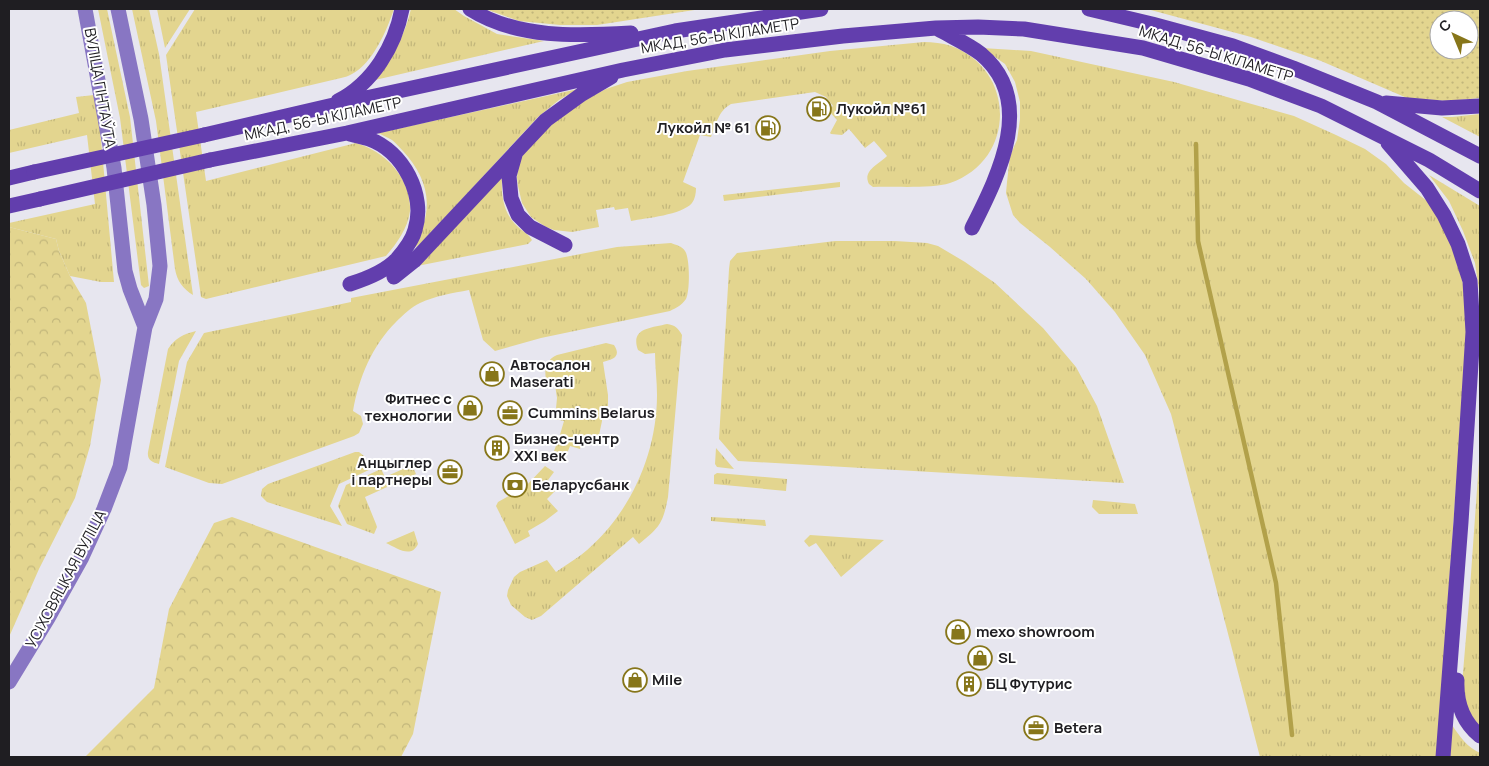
<svg xmlns="http://www.w3.org/2000/svg" width="1489" height="766" viewBox="0 0 1489 766" font-family="Manrope,sans-serif">
	<style>
		.grass { fill: url(#grass-tufts) }
		.forest { fill: url(#forest-crowns) }
		.park { fill: url(#park-dots); fill-rule: evenodd }
		.lines { fill: none; stroke-linecap: round; stroke-linejoin: round }
		.stream { stroke: #b2a14a; stroke-width: 4.5 }
		.secondary { stroke: #8876c3; stroke-width: 15 }
		.highway { stroke: #623ead; stroke-width: 15 }
		.highway-bridge { stroke: #623ead; stroke-width: 15 }
		.labels { text-anchor: middle; stroke-width: 4; stroke-linejoin: round; paint-order: stroke }
		.street-label { font-size: 15px; fill: #1f1e22; stroke: #fff }
		.poi-label { font-size: 15px; font-weight: bold; fill: #1f1e22; stroke: #fff; text-anchor: start }
	</style>
	<defs>
		<pattern id="grass-tufts" width="24" height="20" patternUnits="userSpaceOnUse" patternTransform="scale(1.25)"><rect width="24" height="20" fill="#e3d58f"/><path d="M3 7l-1-3M5 7V3M7 7l1-3M15 17l-1-3M17 17v-4M19 17l1-3" fill="none" stroke="#c2b67b"/></pattern>
		<pattern id="forest-crowns" width="20" height="18" patternUnits="userSpaceOnUse" patternTransform="scale(1.25)"><rect width="20" height="18" fill="#e3d58f"/><path d="M2 6a3 3 0 1 1 6 0M12 15a3 3 0 1 1 6 0" fill="none" stroke="#c2b67b"/></pattern>
		<pattern id="park-dots" width="8" height="8" patternUnits="userSpaceOnUse" patternTransform="scale(1.25)"><rect width="8" height="8" fill="#e3d58f"/><path d="M2 2h.1M6 6h.1" fill="none" stroke="#c2b67b" stroke-width="1.8" stroke-linecap="round"/></pattern>
	</defs>
	<rect width="100%" height="100%" fill="#e7e6ef"/>
	<path class="grass" d="M98,9H107L130,117L149,286L144,288L141,285L120,118Z
		M132,9H149L159,54L193,295C183,289 177,281 175,269L156,121Z
		M157,9H190L165,48Z
		M195,9H394C387,30 373,63 352,74C349,76 345,77 341,78L196,112L206,181L356,143C385,151 412,179 410,211C408,228 397,243 386,256L206,299L201,297L166,55Z
		M411,9H454L464,16L497,34L544,41L375,80C391,56 405,37 411,9Z
		M924,42C933,42 942,43 951,46C1016,69 1017,160 950,183C931,189 894,186 873,187L869,184C862,171 879,164 887,156L874,141L865,148L849,129L842,135L831,134L830,133L837,120L828,110L833,106L826,97L815,92L731,104C718,111 716,125 711,137L700,135L683,182L696,188C696,193 695,199 692,203C682,215 646,218 631,221L628,208L615,210L614,207L596,210L599,227L572,232L554,230L546,227L531,217L522,203L518,186L517,177L519,161L522,155L543,129L588,98L606,89L627,82L687,71L830,51Z
		M982,48L1031,51L1174,82L1294,116L1336,135L1365,149L1386,164L1404,183L1432,205L1453,249L1462,279L1466,300L1467,329L1437,757H1260L1171,414L1145,355L1115,312L1086,279L1050,247L1020,223L1013,215L1006,193L1007,182L1010,156L1017,140L1020,119V102L1015,82L1005,64Z
		M578,89L559,100L538,117L422,242L412,250C417,239 424,227 426,214C430,190 419,168 403,151C399,147 396,143 392,140C387,137 382,135 378,133Z
		M94,95L100,129L114,282H101L70,276L59,251L56,239L9,227V223L95,204L87,135L9,153V130L79,113L76,97Z
		M1480,114V137L1442,117H1452Z
		M1429,175L1480,206V289L1479,290L1475,263L1463,231L1449,201Z
		M500,178L502,179C501,196 504,214 517,226C522,231 529,234 532,240L528,244L417,266Z
		M840,182V187L724,201L723,195Z
		M835,241H895L927,243L938,246L965,262L995,283L1043,328L1076,367L1097,406L1124,483L738,461L719,439L729,269L730,261L737,253Z
		M671,243C676,245 682,246 685,251C690,258 690,291 686,299C682,305 676,308 670,311L541,338L495,351L483,340L469,290C453,293 435,296 420,303C411,307 403,315 396,322C372,346 359,377 353,411L361,416L363,424L359,433L354,436L222,484L209,483L165,467L187,362L204,333L351,302V298L617,247Z
		M667,324C675,325 678,328 682,335L668,497C663,523 660,527 639,544L633,537L541,616L532,620L525,617L511,605L507,596L508,590L514,577L520,572L547,560L556,572C564,566 573,561 581,555C629,517 657,455 657,395C657,381 655,367 655,353L645,354L638,350C630,328 651,328 667,324Z
		M196,331L179,361L159,464C152,462 147,460 148,452L168,349C175,338 184,334 196,331Z
		M606,343L614,345C622,357 612,360 603,362L608,395V406L602,407V421L598,440L584,436L580,449L570,446L566,456L554,451L559,438L564,421L555,419L557,398L554,378L546,379C544,368 546,360 557,355Z
		M1480,447V728L1470,714L1465,701L1462,684L1469,602Z
		M716,448L734,469L717,467L715,464Z
		M355,452H359L364,456L371,469L339,484L330,506L342,526L267,502L261,496L262,489L268,484Z
		M412,465L416,474L365,497L376,524L377,527L374,534L347,524L338,506L346,485L381,469L385,477Z
		M545,466L554,472L548,480L557,489L547,499L558,511L545,521L528,531L530,536L515,544L496,506L498,502L525,487Z
		M717,473L787,479L786,491L714,484V475Z
		M1093,500L1135,504L1138,514H1099L1092,507Z
		M711,517L765,520L766,526L711,521Z
		M414,531L418,544C411,559 397,548 386,543Z
		M810,535L884,540L841,577L816,543L809,547L804,541Z
		M1452,725C1460,737 1467,747 1480,753V757H1450Z"/>
	<path class="forest" d="M9,227L56,239L59,251L70,276L86,303L101,380L90,446L75,498L39,569L9,637Z
		M232,517L441,592L413,734L401,757H85L154,688L169,609L214,523Z"/>
	<path class="park" d="M485,9H701L597,25H560L519,21Z
		M1147,9H1480V98L1448,101L1407,98L1321,61L1251,37ZM1439,20H1469V50H1439Z"/>
	<g class="lines">
		<path class="stream" d="M1196,144L1198,241L1276,583L1292,735"/>
		<path class="secondary" d="M85,9L114,168L125,271L130,289L145,327
			M9,682L48,618L82,557L104,509L120,467L145,327L156,299L160,266L154,205L141,119L118,9"/>
		<path class="highway" d="M470,9C517,39 577,36 631,33
			M1089,9L1152,24L1233,46L1293,68L1377,102L1480,156
			M938,29C952,37 968,44 981,54C1037,101 998,176 972,228
			M338,101C373,83 395,46 402,9
			M1386,103L1442,108L1480,106
			M204,135L329,106L675,31L821,9
			M1388,143L1427,188L1444,215L1458,244L1470,281L1473,332L1461,522L1443,757
			M515,155L509,176L511,198L518,215L530,227L565,245
			M210,160L347,133L623,70L725,50L843,36L936,28L978,27L1024,29L1143,48L1249,79L1321,106L1429,160L1480,191
			M9,178L34,172
			M9,206L40,199
			M394,277L414,261L546,120L582,94L611,77
			M350,284C366,279 385,272 397,259C404,251 412,241 415,230C426,195 403,151 369,139C363,137 357,136 350,134
			M1457,680C1456,702 1463,722 1480,736"/>
		<path class="highway-bridge" d="M34,172L204,135
			M40,199L210,160"/>
	</g>
	<defs>
		<g id="fuel-ring" transform="scale(1.25)"><circle r="9.5" fill="#fff" stroke="#87761a" stroke-width="1.5"/><path d="M-5.5-6h7V0h2V4h1.3V-2.5L3-4.5l.8-.8L6-3V5H2.5V1h-1V6h-7ZM-4.2-4.7v3.2H.2V-4.7Z" fill="#87761a"/></g>
		<g id="shop-ring" transform="scale(1.25)"><circle r="9.5" fill="#fff" stroke="#87761a" stroke-width="1.5"/><path d="M-5-2.5h2.3a2.7 3.5 0 0 1 5.4 0H5L5.5 6h-11ZM-1.5-2.5h3a1.5 2.3 0 0 0-3 0Z" fill="#87761a"/></g>
		<g id="office-ring" transform="scale(1.25)"><circle r="9.5" fill="#fff" stroke="#87761a" stroke-width="1.5"/><path d="M-6-3h4V-5.5h4V-3h4V5H-6ZM-1-4.5V-3h2v-1.5ZM-6 0V1H6V0Z" fill="#87761a"/></g>
		<g id="building-ring" transform="scale(1.25)"><circle r="9.5" fill="#fff" stroke="#87761a" stroke-width="1.5"/><path d="M-4-6H4V6H1V3H-1V6H-4ZM-2.5-4.3h1.7v1.8h-1.7ZM.8-4.3h1.7v1.8H.8ZM-2.5-1h1.7V.8h-1.7ZM.8-1h1.7V.8H.8Z" fill="#87761a"/></g>
		<g id="bank-ring" transform="scale(1.25)"><circle r="9.5" fill="#fff" stroke="#87761a" stroke-width="1.5"/><path d="M-6-4H6V4H-6ZM0-2.3a2.3 2.3 0 1 0 0 4.6a2.3 2.3 0 1 0 0-4.6Z" fill="#87761a"/></g>
	</defs>
	<g fill-rule="evenodd">
		<use href="#fuel-ring" x="819" y="109"/>
		<use href="#fuel-ring" x="768" y="128"/>
		<use href="#shop-ring" x="492" y="374"/>
		<use href="#shop-ring" x="470" y="408"/>
		<use href="#office-ring" x="510" y="413"/>
		<use href="#building-ring" x="497" y="448"/>
		<use href="#office-ring" x="450" y="472"/>
		<use href="#bank-ring" x="515" y="485"/>
		<use href="#shop-ring" x="958" y="632"/>
		<use href="#shop-ring" x="980" y="658"/>
		<use href="#shop-ring" x="635" y="680"/>
		<use href="#building-ring" x="969" y="684"/>
		<use href="#office-ring" x="1036" y="728"/>
	</g>
	<g class="labels">
		<g class="street-label">
			<text transform="translate(720 36) rotate(-9)" y="5">МКАД, 56-Ы КІЛАМЕТР</text>
			<text transform="translate(1216 54) rotate(17)" y="5">МКАД, 56-Ы КІЛАМЕТР</text>
			<text transform="translate(100 88) rotate(80)" y="5">ВУЛІЦА ГІНТАЎТА</text>
			<text transform="translate(323 119) rotate(-12)" y="5">МКАД, 56-Ы КІЛАМЕТР</text>
			<text transform="translate(66 579) rotate(-62)" y="5">УСІХСВЯЦКАЯ ВУЛІЦА</text>
		</g>
		<g class="poi-label">
			<text x="836" y="114">Лукойл №61</text>
			<text x="750" y="133" text-anchor="end">Лукойл № 61</text>
			<text x="510" y="370">Автосалон<tspan x="510" dy="17">Maserati</tspan></text>
			<text x="452" y="404" text-anchor="end">Фитнес с<tspan x="452" dy="17">технологии</tspan></text>
			<text x="528" y="418">Cummins Belarus</text>
			<text x="514" y="444">Бизнес-центр<tspan x="514" dy="17">XXI век</tspan></text>
			<text x="432" y="468" text-anchor="end">Анцыглер<tspan x="432" dy="17">і партнеры</tspan></text>
			<text x="532" y="490">Беларусбанк</text>
			<text x="976" y="637">mexo showroom</text>
			<text x="998" y="663">SL</text>
			<text x="652" y="685">Mile</text>
			<text x="986" y="689">БЦ Футурис</text>
			<text x="1054" y="733">Betera</text>
		</g>
	</g>
	<rect width="1489" height="766" fill="none" stroke="#1f1e22" stroke-width="20"/>
	<g transform="translate(1454 35) rotate(316)"><circle r="24" fill="#ffffff" stroke="#a5a5a7"/>
	<path d="M0-4L9 19L0 12L-9 19Z" fill="#87761a"/>
	<text y="-8" font-size="14" font-weight="bold" text-anchor="middle" fill="#1f1e22">С</text>
	</g>
</svg>
